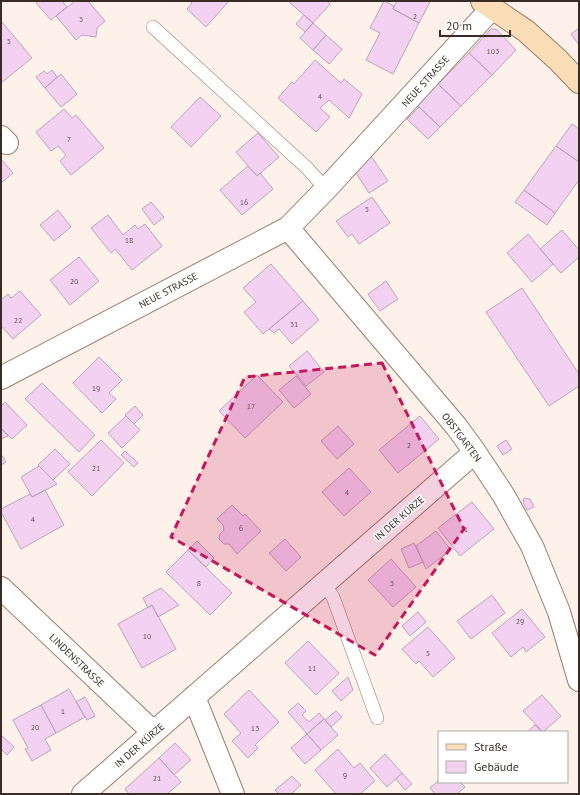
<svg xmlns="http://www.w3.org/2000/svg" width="580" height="795" viewBox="0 0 580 795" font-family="'PT Sans',sans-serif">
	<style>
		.building { fill: #f3d1f0; stroke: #bda3bb }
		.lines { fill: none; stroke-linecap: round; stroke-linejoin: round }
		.lane-casing { stroke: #9a7d6b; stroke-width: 14 }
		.street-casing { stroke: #9a7d6b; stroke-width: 24 }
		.secondary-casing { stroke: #9a7d6b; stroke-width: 24 }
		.lane { stroke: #fff; stroke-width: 13 }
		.street { stroke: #fff; stroke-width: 22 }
		.secondary { stroke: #f9ddb6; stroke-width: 22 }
		.marked { fill: #c2185b; fill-opacity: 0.2; stroke: #c2185b; stroke-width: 3; stroke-dasharray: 8 5; stroke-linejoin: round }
		.labels { text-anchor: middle; stroke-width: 3; stroke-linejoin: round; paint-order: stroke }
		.number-label { font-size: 8px; fill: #675558 }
		.street-label { font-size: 10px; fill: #382c25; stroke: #fff }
	</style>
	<rect width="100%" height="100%" fill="#fef1e9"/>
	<path class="building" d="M38,1H62L67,7L51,20L36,3Z
		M75,1H88L105,21L97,28L96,37L82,35L76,40L56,16Z
		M190,1H229L206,27L187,9L192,3Z
		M288,1H327L330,4L313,23Z
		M384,1L394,6L393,9L419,23L393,74L366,60L380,33L370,28Z
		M397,1H428L430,2L419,23L393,9Z
		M304,15L313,23L305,32L296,24Z
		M2,22L32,58L1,83V24Z
		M313,23L326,35L313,50L300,38Z
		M579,28V45L571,34Z
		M491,29H496L516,50L492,75L469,53Z
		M326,35L342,49L329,64L313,50Z
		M469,53L492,75L461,106L438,84Z
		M315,60L341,83L344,79L362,94L349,118L329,100L320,108L330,117L316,132L278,98L292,82L294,84Z
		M52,70L57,77L45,88L36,77L44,71L47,74Z
		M61,74L77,94L61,107L45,88Z
		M438,84L461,106L440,127L417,105Z
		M200,97L221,116L191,147L171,127Z
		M419,107L440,127L428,139L407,119Z
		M64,109L72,118L76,115L104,148L71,175L60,161L66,155L58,146L51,151L36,132Z
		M572,124L579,129V162L556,146Z
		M258,133L279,157L257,176L236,152Z
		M556,146L579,162V180L555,213L524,190Z
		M371,156L388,181L369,193L356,173Z
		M1,159L13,173L1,183Z
		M248,166L257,176L260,173L273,189L242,215L220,190Z
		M524,190L555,213L547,225L515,202Z
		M372,197L390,223L359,244L352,234L348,237L336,221Z
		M151,202L164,217L154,225L142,209Z
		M58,210L71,227L54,241L40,225Z
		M108,215L123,235L135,225L138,229L145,224L162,246L132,270L115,249L111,253L91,228Z
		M562,230L579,250V257L561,273L540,249Z
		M528,234L553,264L532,282L507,253Z
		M79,257L99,281L70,305L50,280Z
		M271,264L303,301L263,334L244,312L256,302L243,288Z
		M386,281L398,299L380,311L368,294Z
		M522,288L579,374V386L549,406L486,312Z
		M20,291L41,315L13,339L1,326V300L8,294L11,298Z
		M303,301L319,320L292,344L279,329L274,333L269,329Z
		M307,351L324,372L306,386L289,366Z
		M99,357L122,380L109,393L116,399L102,413L73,383Z
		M257,375L283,402L245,438L219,411Z
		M296,376L311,394L294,408L279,390Z
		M42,383L95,435L79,452L25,399Z
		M5,402L27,425L12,439L1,428V406Z
		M135,406L143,415L134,424L125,415Z
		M126,416L140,430L122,448L108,433Z
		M420,416L439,439L398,473L379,450Z
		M338,426L354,444L337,459L321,441Z
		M1,428L8,436L1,439Z
		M101,440L124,463L92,496L68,472Z
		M506,440L512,449L503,455L497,446Z
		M55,449L70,464L53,480L38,465Z
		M125,451L138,463L134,467L121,455Z
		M1,454L6,462L1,465Z
		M39,466L57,484L32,497L21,477Z
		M349,468L371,492L344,516L322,492Z
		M45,490L64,525L21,549L1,512V509L30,494L32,497Z
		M524,498L530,499L534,507L527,510L523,502Z
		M472,502L494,529L460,556L438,528Z
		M232,505L243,516L245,514L261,531L237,554L229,544H224L219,539L220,534L224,530L223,525L217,519Z
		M436,531L451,550L426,569L416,546Z
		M285,539L301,557L286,571L269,553Z
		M197,541L214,558L206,567L188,550Z
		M414,543L423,562L409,568L401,549Z
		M188,550L232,593L210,615L166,572Z
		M391,559L416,587L393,607L368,580Z
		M161,588L179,605L158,617L152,605L148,608L143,598Z
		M492,595L505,613L471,639L457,621Z
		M152,605L176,649L142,668L118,624Z
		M522,609L545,637L526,652L523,647L511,657L492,633Z
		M418,612L426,622L410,636L402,626Z
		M428,627L455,658L433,677L419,661L416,664L402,649Z
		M308,641L339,673L316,695L285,663Z
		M348,677L353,690L341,701L332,691Z
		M69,689L85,717L56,733L41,705Z
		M249,690L279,722L255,745L258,748L248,758L232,741L241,733L224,714Z
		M542,695L561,716L543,732L523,711Z
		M85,697L95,716L87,720L76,702Z
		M298,703L306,711L302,715L309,722L319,713L324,719L307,734L288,712Z
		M41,705L56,733L45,739L51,750L32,761L25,749L28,748L13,720Z
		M336,711L342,717L331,727L325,720Z
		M324,719L338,735L321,750L307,734Z
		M535,725L542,732H527Z
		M307,734L321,750L305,764L291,748Z
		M1,735L14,747L7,755L1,749Z
		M175,743L191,760L174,775L159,758Z
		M338,749L354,768L360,763L375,781L360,794H356L355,793L353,794H336L315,770Z
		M385,754L402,773L387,787L370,768Z
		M159,758L181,782L167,794H129L125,789Z
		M402,773L412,784L405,790L396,779Z
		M292,776L301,785L291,794H279L275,790Z
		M439,780V782H460L465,787L457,794H435L430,788Z"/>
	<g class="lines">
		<g class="lane-casing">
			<path id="lane" d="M153,27L307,168L326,189
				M324,584L333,597L377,718"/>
		</g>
		<g class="street-casing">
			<path id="street" d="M1,137L7,143
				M288,228L456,426L475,452L504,496L532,546L559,612L579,680
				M1,378L288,228L326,189L492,8
				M1,588L153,732
				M194,697L233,794
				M83,794L475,452"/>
		</g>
		<g class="secondary-casing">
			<path id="secondary" d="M482,1L526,31L558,60L579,82"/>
		</g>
		<use href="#lane" class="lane"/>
		<use href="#street" class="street"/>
		<use href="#secondary" class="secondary"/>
	</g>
	<path class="marked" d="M382,363L464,529L375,655L171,537L245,377Z"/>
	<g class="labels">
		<g class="number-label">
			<text x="415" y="19">2</text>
			<text x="81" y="22">3</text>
			<text x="9" y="44">5</text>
			<text x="493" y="54">103</text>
			<text x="320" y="99">4</text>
			<text x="69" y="142">7</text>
			<text x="244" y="205">16</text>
			<text x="367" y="212">5</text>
			<text x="129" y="243">18</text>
			<text x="74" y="284">20</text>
			<text x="18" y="323">22</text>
			<text x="294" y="327">31</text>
			<text x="96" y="391">19</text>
			<text x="251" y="409">17</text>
			<text x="409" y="448">2</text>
			<text x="96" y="471">21</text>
			<text x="347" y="495">4</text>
			<text x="33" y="522">4</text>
			<text x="241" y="531">6</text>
			<text x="466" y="532">1</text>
			<text x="199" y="586">8</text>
			<text x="392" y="586">3</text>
			<text x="520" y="624">29</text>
			<text x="147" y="639">10</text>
			<text x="428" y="656">5</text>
			<text x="312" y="671">11</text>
			<text x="63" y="714">1</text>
			<text x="35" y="730">20</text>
			<text x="255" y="731">13</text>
			<text x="345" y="778">9</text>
			<text x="157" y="781">21</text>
		</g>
		<g class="street-label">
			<text transform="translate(425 81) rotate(-48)" y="4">NEUE STRASSE</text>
			<text transform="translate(168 290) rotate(-28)" y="4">NEUE STRASSE</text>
			<text transform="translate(462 437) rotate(53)" y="4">OBSTGARTEN</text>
			<text transform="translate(399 518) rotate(-41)" y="4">IN DER KÜRZE</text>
			<text transform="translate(77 660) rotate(44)" y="4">LINDENSTRASSE</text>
			<text transform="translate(139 745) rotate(-41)" y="4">IN DER KÜRZE</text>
		</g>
	</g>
	<rect width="580" height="795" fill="none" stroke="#382c25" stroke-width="4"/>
	<rect x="438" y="731" width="130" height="52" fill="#ffffff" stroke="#afaba8"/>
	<rect x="446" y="744" width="20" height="6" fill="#f9ddb6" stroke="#afaba8"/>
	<text x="474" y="751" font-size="12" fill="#382c25">Straße</text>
	<rect x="446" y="761" width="20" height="12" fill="#f3d1f0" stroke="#afaba8"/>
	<text x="474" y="771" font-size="12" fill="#382c25">Gebäude</text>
	<path d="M440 30v6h70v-6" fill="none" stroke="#382c25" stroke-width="2"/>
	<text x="446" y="30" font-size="12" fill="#382c25" stroke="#ffffff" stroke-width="3" paint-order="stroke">20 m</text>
</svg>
